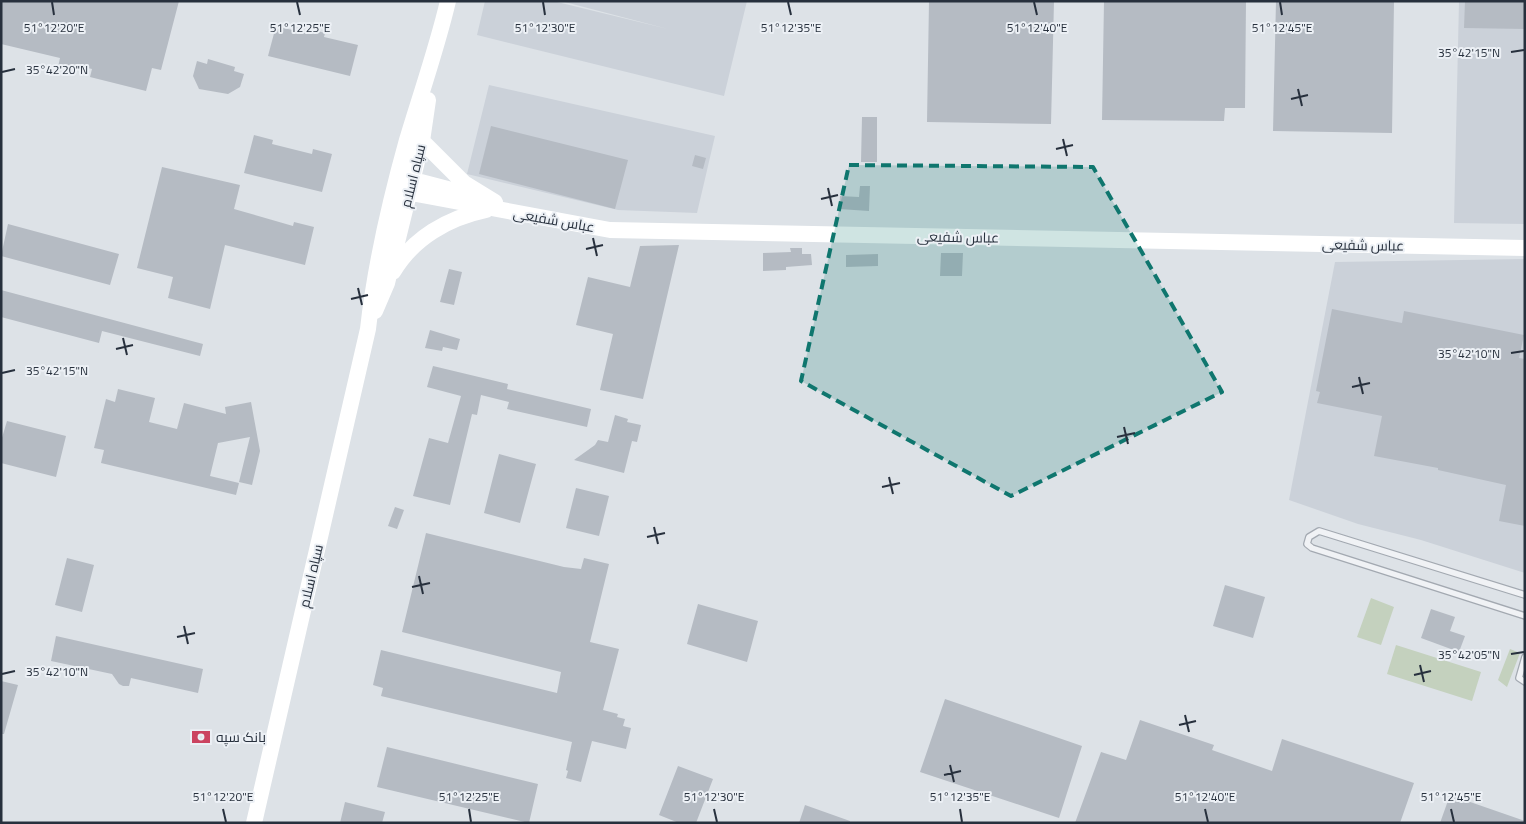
<svg xmlns="http://www.w3.org/2000/svg" width="1526" height="824" viewBox="0 0 1526 824" font-family="'Titillium Web',Cairo,sans-serif">
	<style>
		.built { fill: #cbd1d9 }
		.green { fill: #c4d1be }
		.building { fill: #b5bbc3 }
		.lines { fill: none; stroke-linecap: round; stroke-linejoin: round }
		.service-casing { stroke: #a3a9b1; stroke-width: 8 }
		.service { stroke: #f0f2f5; stroke-width: 5.5 }
		.secondary { stroke: #fff; stroke-width: 16 }
		.marked { fill: #0f766e; fill-opacity: 0.2; stroke: #0f766e; stroke-width: 4; stroke-dasharray: 10 6; stroke-linejoin: round }
		.ticks { fill: none; stroke: #27303d; stroke-width: 2 }
		.labels { text-anchor: middle; stroke-width: 4; stroke-linejoin: round; paint-order: stroke }
		.street-label { font-size: 14px; fill: #27303d; stroke: #ecf0f5 }
		.poi-label { font-size: 14px; fill: #27303d; stroke: #ecf0f5; text-anchor: start }
		.ticks-label { font-size: 12px; text-anchor: middle; fill: #27303d; stroke: #ecf0f5; stroke-width: 4; stroke-linejoin: round; paint-order: stroke }
	</style>
	<rect width="100%" height="100%" fill="#dde2e7"/>
	<path class="built" d="M485,1H553L668,29L561,1H747L724,96L477,35Z
		M1459,1H1525V224L1454,223Z
		M489,85L715,136L697,213L618,210L467,174Z
		M1525,259V573L1421,540L1358,524L1289,500L1335,262Z"/>
	<path class="green" d="M1371,598L1394,607L1381,645L1357,637Z
		M1396,645L1481,672L1472,701L1387,674Z
		M1510,649L1520,653L1507,687L1498,680Z"/>
	<path class="building" d="M1,1H179L161,70L152,68L146,91L90,77L92,69L71,64L69,70L58,67L60,58L1,44Z
		M929,1H1054L1051,124L927,122Z
		M1104,1H1246L1245,108H1225L1224,121L1102,120Z
		M1276,1H1394L1392,133L1273,131Z
		M1465,1H1525V29L1464,28Z
		M276,26L308,34L310,29L325,33L324,37L358,45L350,76L268,56Z
		M208,59L235,67L234,71L244,74L240,87L228,94L199,89L193,76L197,61L207,64Z
		M862,117H877V162H861Z
		M491,126L628,160L615,209L479,174Z
		M254,135L273,140L272,144L312,154L313,149L332,154L322,192L244,173Z
		M695,155L706,158L703,169L692,166Z
		M162,167L240,185L234,209L293,226L294,222L314,227L305,265L225,245L210,309L168,298L173,277L137,268Z
		M860,186H870L869,211L839,209L840,196L859,197Z
		M8,224L119,254L110,285L1,256Z
		M679,245L643,399L600,390L613,334L576,325L588,277L630,287L640,246Z
		M790,248H802V254H811L812,265L786,267V270L763,271V253L791,252Z
		M941,253H963L962,276H940Z
		M878,254V266L846,267V255Z
		M449,269L462,272L454,305L440,302Z
		M1,290L203,344L200,356L102,331L99,343L1,317Z
		M1332,309L1402,323L1404,311L1524,335L1519,358L1525,359V526L1499,521L1506,485L1438,470V468L1374,456L1382,416L1317,403L1320,392L1316,391Z
		M430,330L460,339L457,350L443,347L442,351L425,348Z
		M433,366L508,384L507,389L591,409L587,427L507,409L509,402L481,395L477,415L472,414L450,505L413,496L429,438L448,443L461,396L427,387Z
		M118,389L155,398L149,422L177,429L184,403L226,414L225,407L251,402L260,451L252,485L239,482L250,437L218,443L210,476L239,483L236,495L101,463L104,450L94,448L106,399L115,402Z
		M615,415L628,419L627,422L641,425L637,442L632,441L624,473L574,460L595,445L598,440L608,442Z
		M7,421L66,436L56,477L1,463V441Z
		M499,454L536,464L520,523L484,513Z
		M576,488L609,496L599,536L566,528Z
		M395,507L404,510L397,529L388,526Z
		M426,533L564,567L581,569L584,558L609,564L590,642L619,649L603,710L618,714L617,717L625,719L623,726L631,728L626,749L592,741L581,782L566,778L568,771L566,770L572,742L381,696L383,688L373,685L381,650L557,693L561,672L402,632Z
		M67,558L94,565L82,612L55,605Z
		M1225,585L1265,597L1253,638L1213,626Z
		M698,604L758,621L747,662L687,644Z
		M1431,609L1455,617L1450,631L1465,636L1459,652L1421,638Z
		M56,636L203,669L198,693L131,678L129,686H123L119,684L112,674L51,661Z
		M1,681L18,685L4,734H1Z
		M945,699L1082,746L1059,818L920,772Z
		M1140,720L1214,745L1212,750L1272,771L1282,739L1414,783L1400,823H1075L1101,752L1126,760Z
		M387,747L538,784L529,823L377,787Z
		M678,766L713,779L696,823H679L659,815Z
		M1450,795L1525,821V823H1440Z
		M345,802L385,812L382,823H340Z
		M805,805L850,821V823H799Z"/>
	<g class="lines">
		<g class="service-casing">
			<path id="service" d="M1525,595L1319,531L1309,537L1307,544L1312,548L1525,616
				M1525,657L1519,678L1525,682"/>
		</g>
		<use href="#service" class="service"/>
		<path class="secondary" d="M422,141L464,183L495,202
			M398,176L463,193
			M395,190L610,230L1525,248
			M393,272C413,238 448,218 486,210
			M375,311L387,283L422,141L428,100
			M254,823L368,329C375,265 390,201 407,140C421,93 437,48 448,1"/>
	</g>
	<path class="marked" d="M849,165L1093,167L1222,392L1011,496L801,381Z"/>
	<path class="ticks" d="M52,2L54,15M297,2L300,15M543,2L545,15M788,2L791,15M1034,2L1037,15M1280,2L1282,15M1511,52L1524,50M2,72L15,69M1298,89L1302,106M1291,99L1308,95M1063,139L1067,156M1056,149L1073,145M828,188L832,206M821,199L838,195M593,238L597,256M586,249L603,245M358,288L362,305M351,299L368,295M123,338L127,355M116,349L133,345M1511,353L1524,351M2,373L15,370M1359,377L1363,394M1352,387L1370,383M1124,427L1128,444M1117,437L1135,433M889,477L893,494M882,487L900,483M654,527L658,544M647,537L665,533M419,576L423,594M412,587L430,583M184,626L188,644M177,637L195,633M1511,654L1524,652M1420,665L1424,682M2,674L15,671M1414,675L1431,671M1185,715L1189,732M1179,725L1196,721M950,765L954,782M944,775L961,771M223,809L226,822M469,809L471,822M714,809L717,822M960,809L962,822M1205,809L1208,822M1451,809L1454,822"/>
	<defs>
		<g id="bank-bare" transform="scale(1.5)"><path d="M-6-4H6V4H-6ZM0-2.3a2.3 2.3 0 1 0 0 4.6a2.3 2.3 0 1 0 0-4.6Z" fill="#cb4360" stroke="#ecf0f5" stroke-width="2.5" paint-order="stroke"/></g>
	</defs>
	<g fill-rule="evenodd">
		<use href="#bank-bare" x="201" y="737"/>
	</g>
	<g class="labels">
		<g class="street-label">
			<text transform="translate(413 176) rotate(-76)" y="5">سپاه اسلام</text>
			<text transform="translate(554 220) rotate(10)" y="5">عباس شفیعی</text>
			<text transform="translate(958 237) rotate(1)" y="5">عباس شفیعی</text>
			<text transform="translate(1363 245) rotate(1)" y="5">عباس شفیعی</text>
			<text transform="translate(311 576) rotate(-77)" y="5">سپاه اسلام</text>
		</g>
		<g class="poi-label">
			<text x="216" y="742">بانک سپه</text>
		</g>
	</g>
	<g class="ticks-label">
		<text x="54" y="32">51°12'20"E</text>
		<text x="300" y="32">51°12'25"E</text>
		<text x="545" y="32">51°12'30"E</text>
		<text x="791" y="32">51°12'35"E</text>
		<text x="1037" y="32">51°12'40"E</text>
		<text x="1282" y="32">51°12'45"E</text>
		<text x="1469" y="57">35°42'15"N</text>
		<text x="57" y="74">35°42'20"N</text>
		<text x="1469" y="358">35°42'10"N</text>
		<text x="57" y="375">35°42'15"N</text>
		<text x="1469" y="659">35°42'05"N</text>
		<text x="57" y="676">35°42'10"N</text>
		<text x="223" y="801">51°12'20"E</text>
		<text x="469" y="801">51°12'25"E</text>
		<text x="714" y="801">51°12'30"E</text>
		<text x="960" y="801">51°12'35"E</text>
		<text x="1205" y="801">51°12'40"E</text>
		<text x="1451" y="801">51°12'45"E</text>
	</g>
	<rect width="1526" height="824" fill="none" stroke="#27303d" stroke-width="5"/>
</svg>
